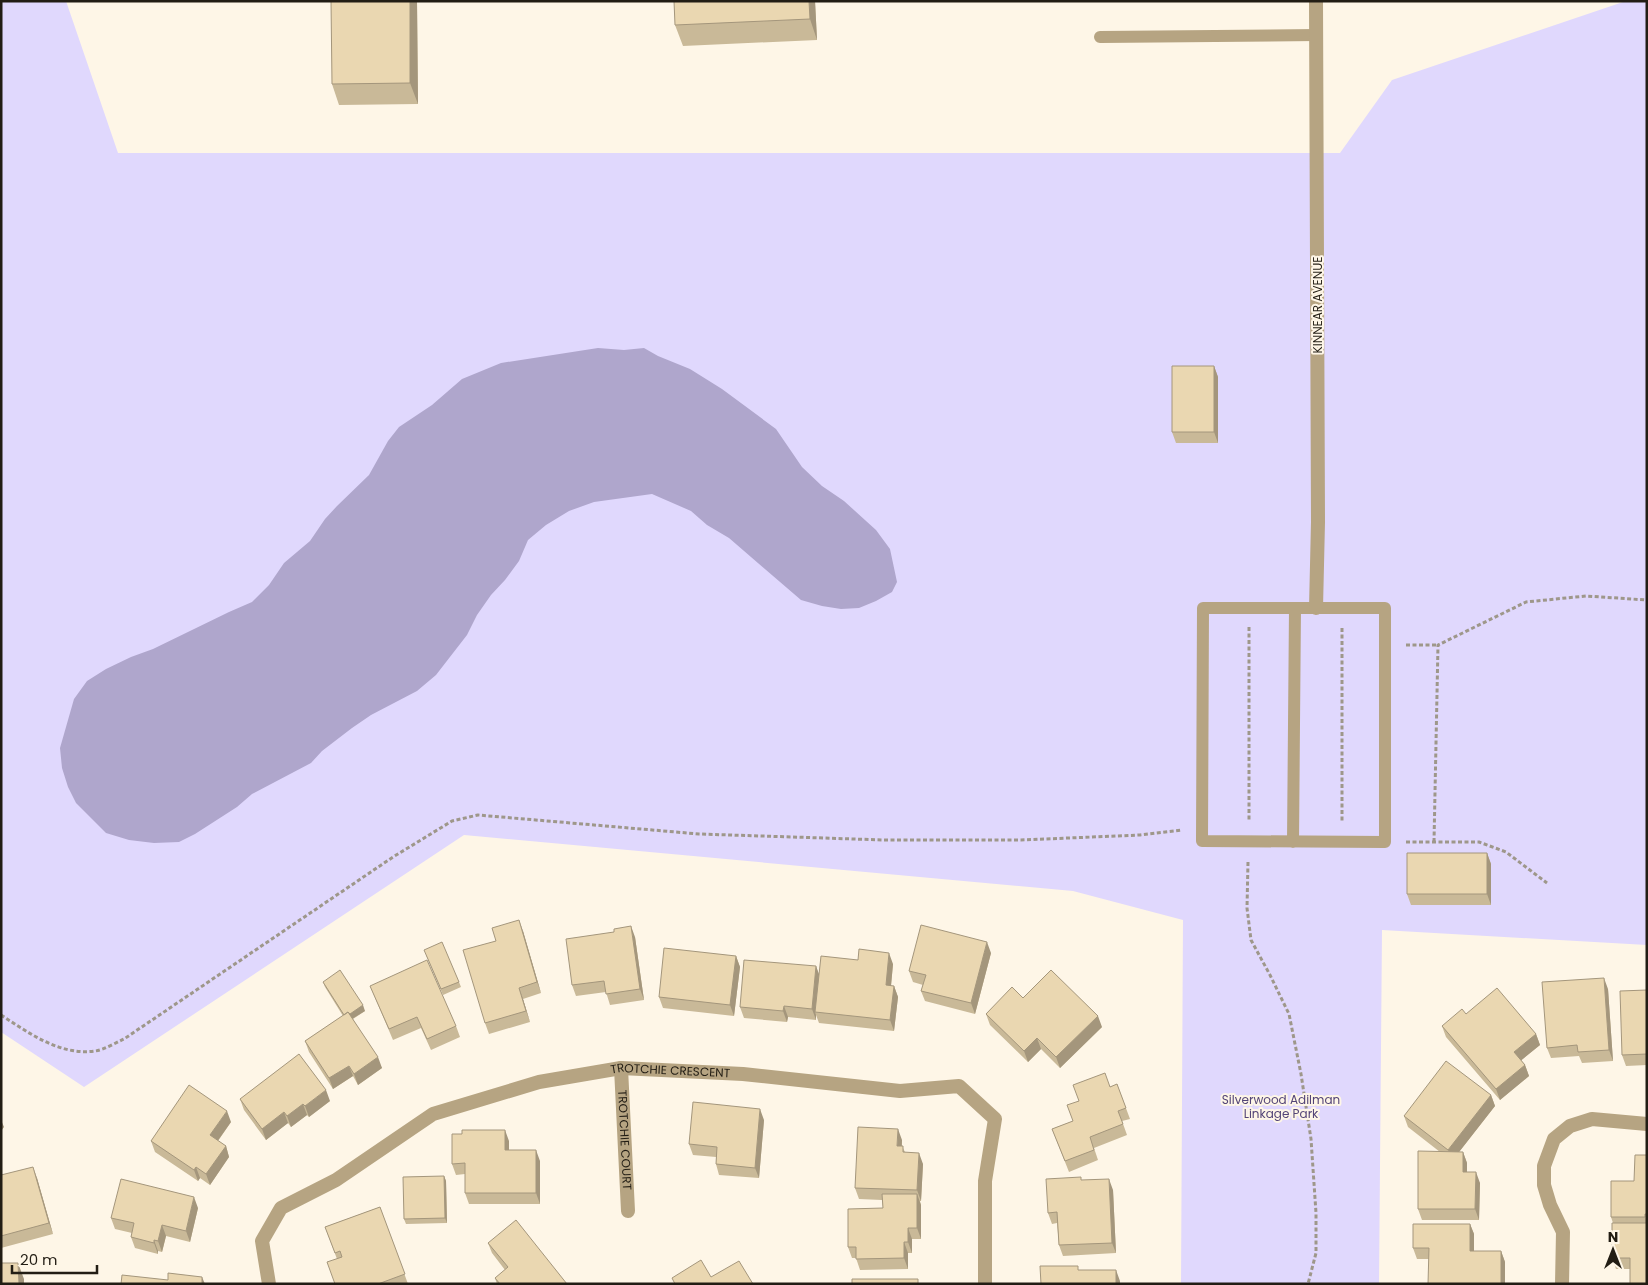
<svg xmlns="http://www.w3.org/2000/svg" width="1648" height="1285" viewBox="0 0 1648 1285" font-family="Poppins,sans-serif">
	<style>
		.green { fill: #e0d8fd }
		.water { fill: #afa6cc }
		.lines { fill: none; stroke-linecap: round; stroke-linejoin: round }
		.path { stroke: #9e978a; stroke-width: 3; stroke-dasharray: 4 2.5; stroke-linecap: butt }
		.service { stroke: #b6a482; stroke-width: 12 }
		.minor { stroke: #b6a482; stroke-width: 14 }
		.wall { fill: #c9b998 }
		.shaded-wall { fill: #a4967c }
		.building { fill: #ead7b1; stroke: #a4967c }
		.labels { text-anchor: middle; stroke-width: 4; stroke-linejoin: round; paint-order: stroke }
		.street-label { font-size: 12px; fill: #221d14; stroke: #fef6e7 }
		.park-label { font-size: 12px; fill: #534477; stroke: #fef6e7 }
	</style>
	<rect width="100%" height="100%" fill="#fef6e7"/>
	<path class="green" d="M1,1H66L118,153H1340L1392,80L1626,1H1647V945L1382,930L1379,1284H1181L1183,920L1073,891L464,835L84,1087L1,1032Z"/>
	<path class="water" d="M598,348L624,350L644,348L658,356L690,369L722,389L776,429L802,467L822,486L844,501L876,530L890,549L897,582L892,592L876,601L859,608L841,609L822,606L801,600L729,538L707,525L691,511L652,494L594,502L569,511L546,525L528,540L519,561L505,580L491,595L477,615L467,635L436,675L417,691L371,715L352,728L322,751L311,763L252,794L237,807L195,834L179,842L154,843L129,840L106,833L76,803L68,787L62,768L60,748L74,699L87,681L106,669L131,657L153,649L229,612L252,602L269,585L284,563L310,541L325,519L337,506L369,475L388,441L399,427L432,405L462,379L501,363Z"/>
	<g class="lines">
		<path class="path" d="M1249,627V821
			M1342,628V822
			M1406,645H1438
			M1406,842H1479L1506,852L1547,883
			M1434,842L1438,645L1526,602L1586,596L1647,600
			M1248,862L1247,908L1251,940L1270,975L1289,1014L1301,1074L1311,1139L1316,1213V1253L1308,1284
			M1,1015C29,1033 60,1056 95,1051C104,1050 115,1043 124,1039L393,857L452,821L478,815L699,834L885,840H1021L1140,835L1182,830"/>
		<path class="service" d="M1100,37L1317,35
			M1293,842L1295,608H1203L1202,841L1385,842V608H1295"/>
		<g class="minor">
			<path d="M1316,608L1318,522L1316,1"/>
			<path id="s1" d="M621,1068L628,1211"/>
			<path id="s2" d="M269,1284L262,1241L281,1208L336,1180L433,1114L539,1082L621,1068L743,1074L900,1091L959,1086L995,1119L985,1181V1284"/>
			<path d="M1562,1284L1563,1232L1550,1205L1544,1185V1166L1554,1139L1570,1126L1592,1119L1647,1124"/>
		</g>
	</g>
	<path class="wall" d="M417,1L418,104L339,105L332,84Z
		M815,1L817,40L683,46L675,25Z
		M1214,366L1218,377V443H1176L1172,432Z
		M1487,853L1491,864V905H1411L1407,894Z
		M523,931L541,993L523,999L530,1022L489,1034L485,1023L496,941Z
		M635,937L644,1000L610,1005L606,992L576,996L572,985Z
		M991,953L975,1014L925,1001L921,991L923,985L913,982L909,971Z
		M426,955L459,982L461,987L443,995Z
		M736,956L740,967L734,1016L663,1008L659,997Z
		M858,960L893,964L891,986H894L898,997L894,1031L819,1023L816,1015V1020L788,1017L787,1022L744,1018L740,1007L816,966L819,975Z
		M323,982L365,1011L353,1019L382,1068L358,1085L353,1076L333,1089L309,1052L305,1041L343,1016L325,987Z
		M370,986L456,1026L460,1037L431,1050L421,1028L393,1040Z
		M1608,989L1613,1061L1582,1063L1579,1056L1551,1058L1547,1048Z
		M1647,990V1065L1626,1066L1622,1055Z
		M986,1014L1102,1027L1060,1068L1041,1049L1028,1062L990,1025Z
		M1466,1014L1536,1034L1540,1045L1521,1060L1525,1065L1529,1076L1500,1100L1446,1037L1442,1026Z
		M1117,1084L1130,1119L1122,1121L1127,1135L1094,1148L1098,1160L1069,1172L1052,1129L1073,1121L1078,1101Z
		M1491,1095L1495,1106L1459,1152H1463L1467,1163V1172L1480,1183L1479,1220H1422L1418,1209L1440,1152L1408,1127L1404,1116Z
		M240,1099L330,1101L309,1117L307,1115L291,1127L288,1123L266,1140L244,1110Z
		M764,1120L759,1178L719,1175L716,1164V1157L693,1155L689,1144Z
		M231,1122L218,1141L226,1146L229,1157L210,1185L200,1178L198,1181L155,1152L151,1141Z
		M902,1140V1146L905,1152L923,1164L921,1201H920L921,1205V1239H912V1253H908V1269L860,1270L856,1258H852L848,1247L883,1208L882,1200L859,1199L855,1188Z
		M509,1141V1150L540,1161V1204H469L465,1193V1174L456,1175L452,1164Z
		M1647,1155V1284L1630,1269H1616L1612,1258L1613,1223L1611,1217L1634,1181Z
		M1,1175L37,1178L53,1234L1,1248Z
		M444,1176L446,1181L447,1223L406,1224L404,1219Z
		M1082,1180L1113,1190L1116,1253L1063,1256L1059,1245L1057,1223L1052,1224L1048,1213Z
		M380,1207L408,1284H335L337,1259L325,1227Z
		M198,1208L190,1242L166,1236L162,1252L158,1251V1254L135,1248L131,1237L132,1233L115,1229L111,1218Z
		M1470,1224L1474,1234V1251H1501L1505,1262V1284L1429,1259H1417L1413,1248Z
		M488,1243L567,1284H497L495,1278L505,1270L492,1253Z"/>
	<path class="shaded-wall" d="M410,1H417L418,104L410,83Z
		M809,1H815L817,40L810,19Z
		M1214,366L1218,377V443L1214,432Z
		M1487,853L1491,864V905L1487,894Z
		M519,920L523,931L541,993L537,982Z
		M631,926L635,937L644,1000L640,989Z
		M987,942L991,953L975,1014L971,1003Z
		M889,953L893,964L890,996L886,985Z
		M736,956L740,967L734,1016L730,1005Z
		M816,966L820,977L815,1012L816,1015V1020L812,1009Z
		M1604,978L1608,989L1613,1061L1609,1050Z
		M894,986L898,997L894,1031L890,1020Z
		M519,988L523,999L530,1022L526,1011Z
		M363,1005L365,1011L347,1022L345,1017Z
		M784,1006L788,1017L787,1022L783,1011Z
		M1098,1016L1102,1027L1060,1068L1056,1057Z
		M1536,1034L1540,1045L1518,1063L1514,1052Z
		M1037,1038L1041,1049L1028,1062L1024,1051Z
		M378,1057L382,1068L358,1085L354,1074Z
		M1525,1065L1529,1076L1500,1100L1496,1089Z
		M349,1066L353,1076L333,1089L329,1078Z
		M326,1090L330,1101L309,1117L305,1106Z
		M1491,1095L1495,1106L1452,1161L1448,1150Z
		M303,1104L307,1115L291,1127L287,1116Z
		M760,1109L764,1120L759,1178L755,1168Z
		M227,1111L231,1122L214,1146L210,1135Z
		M284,1112L288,1123L266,1140L262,1129Z
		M1,1120L4,1127L1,1131Z
		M898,1129L902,1140L901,1157L897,1146Z
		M505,1130L509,1141V1161L505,1150Z
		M226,1146L229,1157L210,1185L206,1174Z
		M536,1150L540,1161V1204L536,1193Z
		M1463,1152L1467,1163V1183L1463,1172Z
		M919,1153L923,1164L921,1201L917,1190Z
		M33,1167L37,1178L53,1234L49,1223Z
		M196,1167L200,1178L198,1181L194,1170Z
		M1476,1172L1480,1183L1479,1220L1475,1209Z
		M444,1176L446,1181L447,1223L445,1218Z
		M1109,1179L1113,1190L1116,1253L1112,1243Z
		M917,1194L921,1205V1239L917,1228Z
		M194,1197L198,1208L190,1242L186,1231Z
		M1470,1224L1474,1234V1262L1470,1251Z
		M162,1225L166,1236L162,1252L158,1241Z
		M908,1228L912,1239V1253L908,1242Z
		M154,1240L158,1251V1254L154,1243Z
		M904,1242L908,1253V1269L904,1258Z
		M1501,1251L1505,1262V1284H1501Z
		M18,1263L24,1279V1284H19Z
		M1116,1270L1120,1281V1284H1116Z
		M202,1277L205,1284H202Z"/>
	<path class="building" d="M331,1H410V83L332,84Z
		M674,1H809L810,19L675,25Z
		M1172,366H1214V432H1172Z
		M1407,853H1487V894H1407Z
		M519,920L537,982L519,988L526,1011L485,1023L463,950L496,941L492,928Z
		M921,925L987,942L971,1003L921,991L926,975L909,971Z
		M631,926L640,989L606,994L604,981L572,985L566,939L614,932V929Z
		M442,942L459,982L441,989L424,950Z
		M664,948L736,956L730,1005L659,997Z
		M859,949L889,953L886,985L894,986L890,1020L815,1012L821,956L858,960Z
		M427,960L456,1026L427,1039L417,1017L389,1029L370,986Z
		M744,960L816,966L812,1009L784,1006L783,1011L740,1007Z
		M340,970L363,1005L350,1014L348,1012L344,1015L323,982Z
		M1051,970L1098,1016L1056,1057L1037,1038L1024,1051L986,1014L1012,987L1023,998Z
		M1604,978L1609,1050L1578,1052L1577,1045L1547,1048L1542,982Z
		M1497,988L1536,1034L1514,1052L1525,1065L1496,1089L1442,1026L1462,1009L1466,1014Z
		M1647,990V1054L1622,1055L1620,991Z
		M348,1012L378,1057L354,1074L349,1066L329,1078L305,1041Z
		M299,1054L326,1090L305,1106L303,1104L287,1116L284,1112L262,1129L240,1099Z
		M1446,1061L1491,1095L1448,1150L1404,1116Z
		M1105,1073L1110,1087L1117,1084L1126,1108L1118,1111L1123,1124L1090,1137L1094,1150L1065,1161L1052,1129L1073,1121L1067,1105L1079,1101L1073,1085Z
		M189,1085L227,1111L210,1135L226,1146L206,1174L196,1167L194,1170L151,1141Z
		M693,1102L760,1109L755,1168L716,1164L717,1147L689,1144Z
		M858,1127L898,1129L897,1146H903V1152L919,1153L917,1190L855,1188Z
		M462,1130H505V1150H536V1193H465V1163L452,1164V1134H462Z
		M1418,1151L1463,1152V1172H1476L1475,1209H1418Z
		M1635,1155H1647V1214H1645V1217H1611V1181H1634Z
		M33,1167L49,1223L1,1236V1175Z
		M444,1176L445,1218L404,1219L403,1177Z
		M1081,1177V1180L1109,1179L1112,1243L1059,1245L1057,1212L1048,1213L1046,1179Z
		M121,1179L194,1197L186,1231L162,1225L158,1241L154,1240V1243L131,1237L134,1223L111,1218Z
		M882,1194H917V1228H908V1242H904V1258L856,1259V1247H848V1209L883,1208Z
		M380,1207L405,1274L378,1284H335L327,1262L342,1257L340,1251L335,1253L325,1227Z
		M516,1220L567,1284H500L495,1278L508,1267L488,1243Z
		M1612,1223H1647V1284H1630V1258H1612Z
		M1413,1224H1470V1251H1501V1284H1428L1429,1248H1413Z
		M701,1260L711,1277L739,1261L753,1284H675L672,1278Z
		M1,1263H18L19,1284H1Z
		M1040,1266H1078V1270H1116V1284H1041Z
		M168,1273L202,1277V1284H121L122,1275L168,1280Z
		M852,1279H918V1284H852Z"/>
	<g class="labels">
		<g class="street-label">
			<text transform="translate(1318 305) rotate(-90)" y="4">KINNEAR AVENUE</text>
			<text dy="4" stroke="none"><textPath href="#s2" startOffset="504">TROTCHIE CRESCENT</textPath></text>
			<text dy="4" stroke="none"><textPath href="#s1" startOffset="72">TROTCHIE COURT</textPath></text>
		</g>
		<g class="park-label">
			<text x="1281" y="1104">Silverwood Adilman<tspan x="1281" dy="14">Linkage Park</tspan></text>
		</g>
	</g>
	<rect width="1648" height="1285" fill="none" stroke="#221d14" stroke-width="5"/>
	<g transform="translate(1613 1250)" stroke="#fef6e7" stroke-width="4" paint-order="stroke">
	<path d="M0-4L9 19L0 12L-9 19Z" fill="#221d14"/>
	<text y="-8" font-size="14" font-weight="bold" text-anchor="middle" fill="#221d14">N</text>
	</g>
	<path d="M12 1265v8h85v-8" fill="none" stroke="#221d14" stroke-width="2.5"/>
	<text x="20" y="1265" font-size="15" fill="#221d14" stroke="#fef6e7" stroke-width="4" paint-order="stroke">20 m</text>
</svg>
